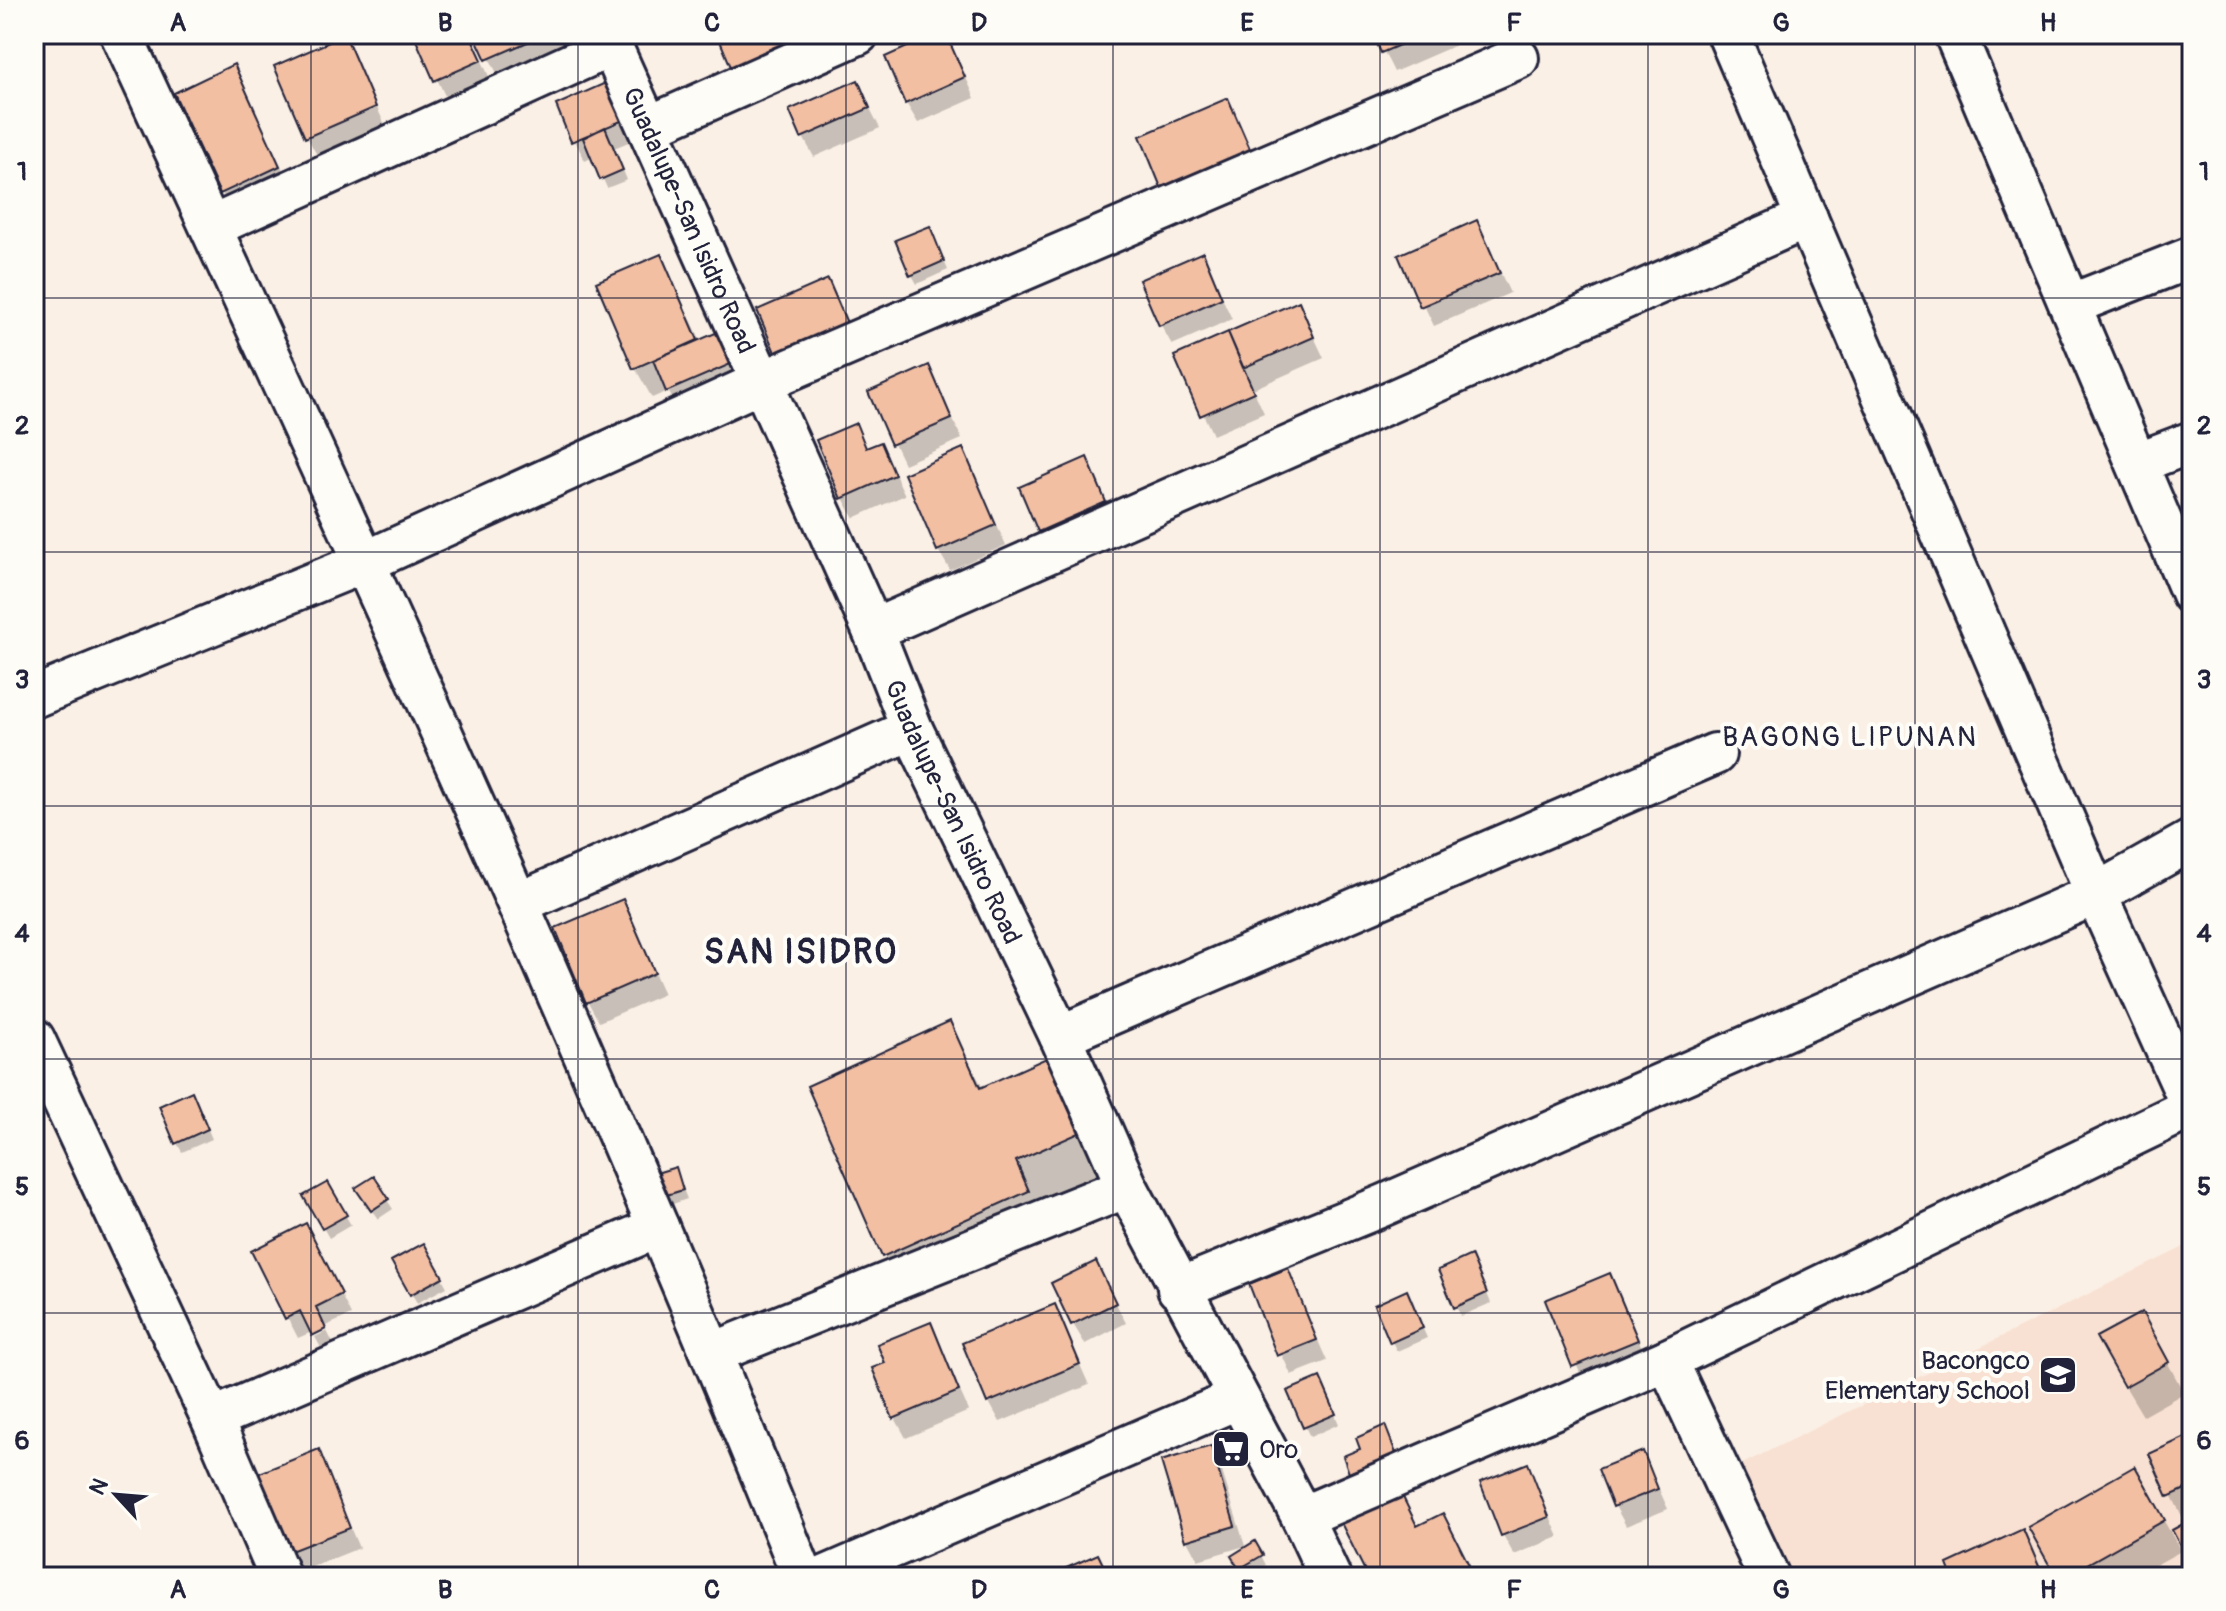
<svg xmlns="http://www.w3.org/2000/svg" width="2226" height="1611" viewBox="0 0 2226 1611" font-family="Pangolin,sans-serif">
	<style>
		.built { fill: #f8e1d2 }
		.shadow { fill: #0003 }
		.building { fill: #f2bfa3; stroke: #22223b; stroke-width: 2 }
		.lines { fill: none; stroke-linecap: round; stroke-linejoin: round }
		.minor-casing { stroke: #22223b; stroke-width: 46 }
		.minor { stroke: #fdfcf7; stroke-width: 40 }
		.grid { fill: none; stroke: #22223b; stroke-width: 2; stroke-opacity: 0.55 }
		.labels { text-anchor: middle; stroke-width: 8; stroke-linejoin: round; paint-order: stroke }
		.street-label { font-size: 26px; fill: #22223b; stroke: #fdfcf7 }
		.poi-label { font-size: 26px; fill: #22223b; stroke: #fdfcf7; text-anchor: end }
		.neighbourhood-label { font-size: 28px; letter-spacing: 2px; fill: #22223b; stroke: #fdfcf7 }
		.district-label { font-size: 34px; font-weight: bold; letter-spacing: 2px; fill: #22223b; stroke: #fdfcf7 }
		.neatline { fill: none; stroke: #22223b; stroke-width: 3 }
		.grid-label { font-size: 26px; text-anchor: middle; font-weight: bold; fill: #22223b }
	</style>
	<rect width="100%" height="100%" fill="#fbf0e6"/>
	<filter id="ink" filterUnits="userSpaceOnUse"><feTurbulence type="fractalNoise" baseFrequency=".0125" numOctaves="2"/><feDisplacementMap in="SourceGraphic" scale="16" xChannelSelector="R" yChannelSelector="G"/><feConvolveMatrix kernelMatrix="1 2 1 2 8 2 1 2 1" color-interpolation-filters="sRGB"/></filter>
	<g filter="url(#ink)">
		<path class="built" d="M2192,1243V1577H1790L1738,1466Z"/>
		<path class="shadow" d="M434,34H470L491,81L447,100L419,41Z
			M477,34H573L582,56L505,89Z
			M720,34H783L796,64L745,86Z
			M941,34H945L955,53L975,98L918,123L906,103Z
			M1375,34H1451L1456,45L1394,72Z
			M344,37L386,127L318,157L307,137Z
			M233,67L296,197L239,223L222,193Z
			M857,83L880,128L814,157L803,137Z
			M609,84L636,139L614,148L627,180L607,188L593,157L585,161L558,106Z
			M1227,100L1261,172L1176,209Z
			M1477,223L1510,293L1434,326L1400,256Z
			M934,238L948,270L917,284L912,275Z
			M1202,255L1232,319L1172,345L1161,325Z
			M661,256L701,341L719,333L743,383L680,411L668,391L652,398L635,368Z
			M828,281L839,301L863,358Z
			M1298,303L1324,358L1253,389L1264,413L1213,435L1176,357Z
			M928,367L962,439L904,464L870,393Z
			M855,425L868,450L880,444L905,495L854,518L843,498Z
			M962,451L1006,545L950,570L938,550Z
			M1086,460L1116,523L1051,551L1040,531Z
			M622,901L664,994L599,1022L588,1002Z
			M949,1024L983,1088L1052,1057L1107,1170L1037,1202L1050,1231L907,1295L884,1256Z
			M197,1103L212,1139L182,1152L177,1143Z
			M675,1169L687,1199L667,1206L661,1196Z
			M327,1184L351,1225L329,1238L305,1197Z
			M363,1198L387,1200L393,1209L378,1219Z
			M424,1245L447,1287L417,1303L394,1262Z
			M317,1246L351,1315L298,1338L254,1252Z
			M1095,1263L1126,1323L1085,1344L1073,1324Z
			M1476,1267L1491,1303L1461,1316L1456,1307Z
			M1287,1270L1327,1361L1291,1375L1251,1285Z
			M1610,1276L1648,1361L1586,1386L1548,1302Z
			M1411,1302L1427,1338L1397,1351L1392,1342Z
			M1054,1306L1089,1385L1000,1422L989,1402Z
			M930,1324L969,1411L906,1438L895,1418L887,1364Z
			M327,1331L336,1349L325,1355L315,1337Z
			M2158,1345L2184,1393L2143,1416L2125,1386Z
			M1324,1389L1339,1424L1310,1437L1289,1392Z
			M2192,1436V1564L2186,1524L2151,1455Z
			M1210,1448L1221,1468L1245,1546L1198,1560L1187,1540Z
			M318,1452L359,1548L297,1573L255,1477Z
			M1643,1454L1668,1509L1626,1526L1615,1506Z
			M1528,1466L1559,1537L1514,1555L1503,1535Z
			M2134,1468L2181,1551L2134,1577H2058Z
			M2022,1532L2046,1577H1955Z
			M1255,1544L1266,1565L1245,1577L1233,1557Z"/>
		<path class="building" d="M429,34H470L482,60L434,81L416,40Z
			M474,34H546L486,60Z
			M717,34H782L786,44L731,67Z
			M936,34H946L965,77L905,104L885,57Z
			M1373,34H1425L1381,53Z
			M345,35L376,107L305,138L274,66Z
			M234,64L280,166L220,194L174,93Z
			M858,80L870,108L801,138L789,110Z
			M610,81L626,119L571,142L556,105Z
			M1228,98L1251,151L1162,190L1140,136Z
			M605,127L623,170L600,180L583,138Z
			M1477,220L1500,273L1420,307L1398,255Z
			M930,226L944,261L910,276L895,240Z
			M1203,252L1222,298L1159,326L1139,280Z
			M661,254L698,340L633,369L596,282Z
			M828,279L853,337L782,369L757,310Z
			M1299,301L1314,337L1243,368L1228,332Z
			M720,331L733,363L666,392L653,360Z
			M1228,332L1254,392L1200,416L1174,356Z
			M929,365L952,419L891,445L868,392Z
			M856,423L866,448L881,442L895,475L841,499L816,440Z
			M963,448L996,525L937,551L904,474Z
			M1087,457L1106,502L1038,532L1019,487Z
			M623,899L655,973L586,1003L555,928Z
			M950,1021L980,1088L1053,1055L1086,1130L1016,1161L1029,1191L882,1257L807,1086Z
			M192,1091L208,1129L175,1144L159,1106Z
			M676,1167L683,1190L660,1197L653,1174Z
			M374,1176L389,1199L371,1211L355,1188Z
			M328,1182L347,1215L322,1229L303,1196Z
			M306,1223L342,1294L316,1307L326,1329L312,1336L300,1311L285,1319L251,1251Z
			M424,1243L443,1277L410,1295L391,1261Z
			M1471,1255L1487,1293L1454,1308L1438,1270Z
			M1096,1261L1116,1303L1071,1325L1051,1283Z
			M1288,1268L1317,1340L1277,1356L1249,1284Z
			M1610,1273L1638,1340L1572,1367L1545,1300Z
			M1407,1290L1423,1328L1390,1343L1374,1305Z
			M1055,1304L1080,1364L987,1403L962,1343Z
			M2142,1312L2169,1362L2124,1387L2096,1337Z
			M931,1322L959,1391L893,1419L872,1368L885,1363L877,1344Z
			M1320,1377L1336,1414L1303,1428L1287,1391Z
			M1385,1425L1397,1456L1350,1476L1343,1456L1360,1449L1356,1438Z
			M2192,1434V1486L2168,1497L2149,1454Z
			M1211,1446L1235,1526L1185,1541L1161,1461Z
			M319,1449L350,1528L283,1554L252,1476Z
			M1643,1451L1658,1489L1613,1507L1598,1469Z
			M1528,1463L1549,1517L1501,1536L1480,1482Z
			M2135,1466L2165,1520L2064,1577H2056L2028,1527Z
			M1400,1491L1417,1526L1443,1513L1475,1577H1368L1340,1521Z
			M2192,1519V1568L2172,1530Z
			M2023,1529L2041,1571L2028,1577H1952L1947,1564Z
			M1255,1541L1263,1555L1239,1569L1231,1556Z
			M1098,1554L1109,1577H1059L1057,1572Z"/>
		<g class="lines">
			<g class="minor-casing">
				<g id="minor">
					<path d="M121,34C358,544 593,1055 803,1577"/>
					<path id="s1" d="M606,34L873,630L912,729L1060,1036L1127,1187L1302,1517L1330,1577"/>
					<path d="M1955,34L2192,594"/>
					<path d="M648,127L858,34"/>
					<path d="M211,227L611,46"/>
					<path d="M2070,305L2192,257"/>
					<path d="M2137,463L2192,442"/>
					<path d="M873,630L1807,218"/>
					<path d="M34,697L365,562L759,383L1518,58"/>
					<path d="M519,903L912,729"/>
					<path d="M1060,1036L1715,754"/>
					<path d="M34,1039L212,1419L280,1577"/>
					<path d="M1178,1289L1382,1206L2096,894L2192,840"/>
					<path d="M713,1353L1127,1187"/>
					<path d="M1667,1360L1769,1577"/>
					<path d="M212,1419L658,1227"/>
					<path d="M1302,1517L1667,1360L2192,1107L2096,894L1728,34"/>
					<path d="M824,1577L1237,1399"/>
				</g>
			</g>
			<use href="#minor" class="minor"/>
		</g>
	</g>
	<path class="grid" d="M311,34V1577M578,34V1577M846,34V1577M1113,34V1577M1380,34V1577M1648,34V1577M1915,34V1577M34,298H2192M34,552H2192M34,806H2192M34,1059H2192M34,1313H2192"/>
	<defs>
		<g id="school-square" transform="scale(2)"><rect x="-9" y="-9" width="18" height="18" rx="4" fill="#22223b" stroke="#fdfcf7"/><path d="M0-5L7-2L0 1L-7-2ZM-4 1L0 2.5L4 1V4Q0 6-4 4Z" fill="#fff"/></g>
		<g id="supermarket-square" transform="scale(2)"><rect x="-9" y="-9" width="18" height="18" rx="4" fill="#22223b" stroke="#fdfcf7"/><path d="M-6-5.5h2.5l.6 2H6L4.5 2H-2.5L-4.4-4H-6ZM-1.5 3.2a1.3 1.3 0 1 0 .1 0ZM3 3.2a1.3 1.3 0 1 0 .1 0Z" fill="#fff"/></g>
	</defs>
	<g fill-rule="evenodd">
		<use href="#school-square" x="2058" y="1375"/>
		<use href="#supermarket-square" x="1231" y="1449"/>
	</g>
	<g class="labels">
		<g class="street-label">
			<text dy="9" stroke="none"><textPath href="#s1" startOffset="204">Guadalupe-San Isidro Road</textPath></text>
			<text dy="9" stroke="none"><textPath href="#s1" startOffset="852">Guadalupe-San Isidro Road</textPath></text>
		</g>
		<g class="poi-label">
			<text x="2030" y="1369">Bacongco<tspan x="2030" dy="30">Elementary School</tspan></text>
			<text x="1259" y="1458" text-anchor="start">Oro</text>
		</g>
		<g class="neighbourhood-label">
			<text x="1850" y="746">BAGONG LIPUNAN</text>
		</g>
		<g class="district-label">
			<text x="801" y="963">SAN ISIDRO</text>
		</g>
	</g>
	<rect width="2226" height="1611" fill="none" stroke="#fdfcf7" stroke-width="88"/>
	<g transform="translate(116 1495) rotate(296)" stroke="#fdfcf7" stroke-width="6" paint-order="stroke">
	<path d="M0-6L14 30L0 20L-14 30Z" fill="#22223b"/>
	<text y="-12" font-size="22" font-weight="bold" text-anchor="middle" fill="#22223b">N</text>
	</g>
	<rect x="44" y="44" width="2138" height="1523" class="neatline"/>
	<g class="grid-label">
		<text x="178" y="31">A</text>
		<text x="445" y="31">B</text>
		<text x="712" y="31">C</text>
		<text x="979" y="31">D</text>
		<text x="1247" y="31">E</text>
		<text x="1514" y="31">F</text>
		<text x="1781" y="31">G</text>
		<text x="2048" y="31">H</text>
		<text x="22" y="180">1</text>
		<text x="2204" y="180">1</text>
		<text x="22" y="434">2</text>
		<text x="2204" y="434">2</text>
		<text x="22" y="688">3</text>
		<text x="2204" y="688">3</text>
		<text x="22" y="942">4</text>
		<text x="2204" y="942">4</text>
		<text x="22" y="1195">5</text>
		<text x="2204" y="1195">5</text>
		<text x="22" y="1449">6</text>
		<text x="2204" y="1449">6</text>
		<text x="178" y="1598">A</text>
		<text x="445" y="1598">B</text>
		<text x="712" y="1598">C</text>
		<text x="979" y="1598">D</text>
		<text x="1247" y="1598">E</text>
		<text x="1514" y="1598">F</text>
		<text x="1781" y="1598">G</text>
		<text x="2048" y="1598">H</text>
	</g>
</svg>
